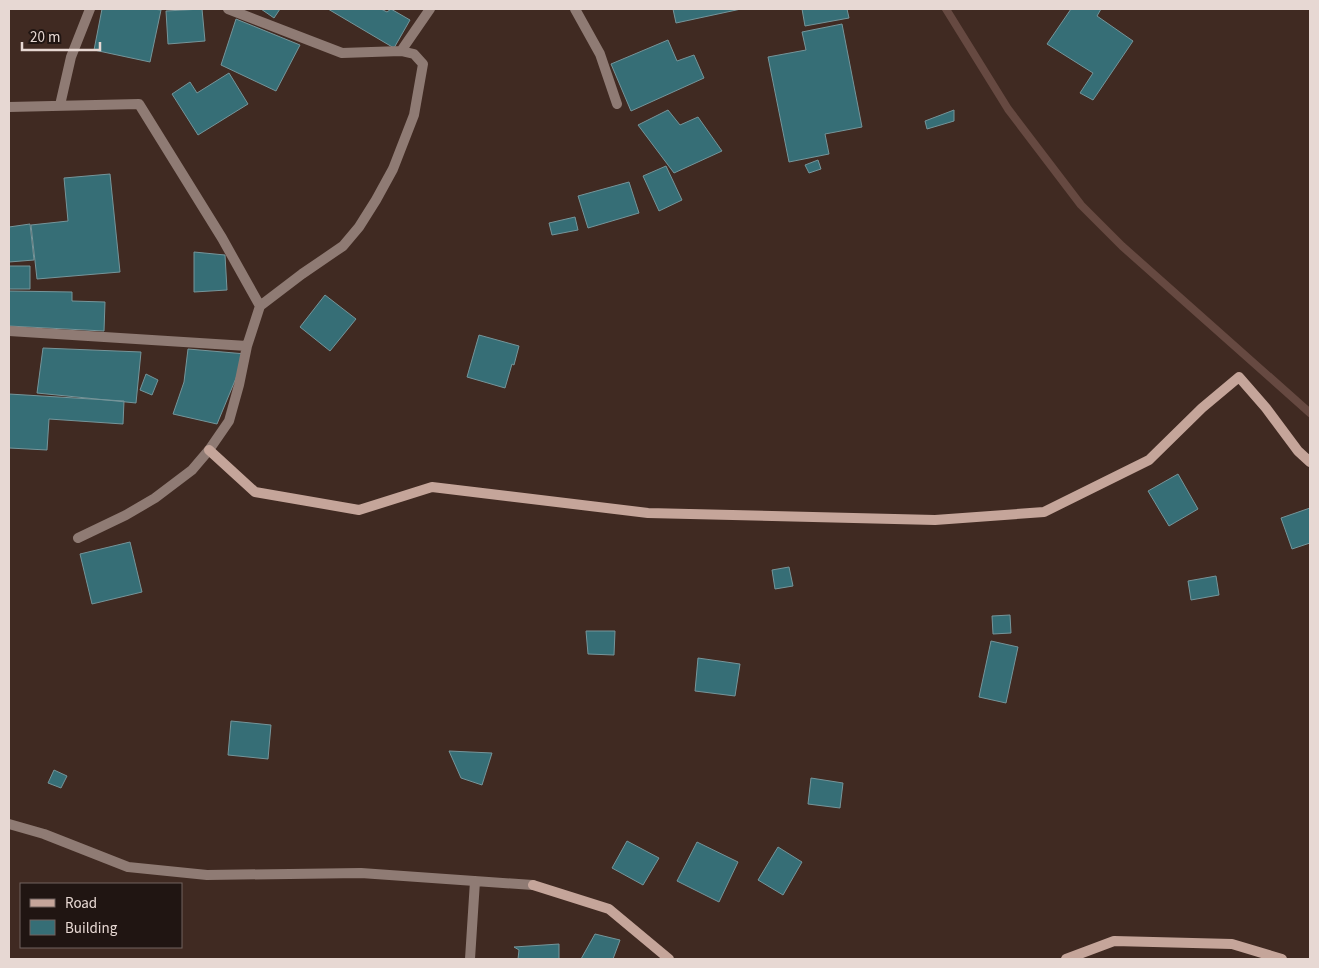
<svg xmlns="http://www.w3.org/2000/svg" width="1319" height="968" viewBox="0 0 1319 968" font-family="'Source Sans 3',sans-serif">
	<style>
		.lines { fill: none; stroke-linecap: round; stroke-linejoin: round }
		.stream { stroke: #664941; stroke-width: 8 }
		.building { fill: #366e76; stroke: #75959a }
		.street { stroke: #8f7b74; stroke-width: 10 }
		.secondary { stroke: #c5a59a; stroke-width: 10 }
	</style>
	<rect width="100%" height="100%" fill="#402a22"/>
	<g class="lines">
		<path class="stream" d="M946,9L1008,109L1081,205L1122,246L1310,413"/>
	</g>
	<path class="building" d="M102,9H153L161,10L150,62L94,50Z
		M202,9L205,41L168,44L166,11Z
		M261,9H280L274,18Z
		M328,9H381L387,12L391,9L410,20L394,48Z
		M673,9H741L676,23Z
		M802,9H847L849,18L805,26Z
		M1071,9H1101L1097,16L1133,41L1093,100L1080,93L1093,73L1047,44Z
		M236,19L300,45L276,91L221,65Z
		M842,24L862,127L825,134L829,154L789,162L768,57L806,50L802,32Z
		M668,40L677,61L694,55L704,78L631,111L611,64Z
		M229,73L248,104L198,135L172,94L190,82L197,93Z
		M668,110L680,125L698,117L722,151L674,173L638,125Z
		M954,110V121L927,129L925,121Z
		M818,160L821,169L809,173L805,165Z
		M666,166L682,200L659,211L643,176Z
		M110,174L120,272L37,279L31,225L68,221L64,178Z
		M629,182L639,213L588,228L578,196Z
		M575,217L578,230L552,235L549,223Z
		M30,224L34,260L9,262V227Z
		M194,252L225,255L227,290L194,292Z
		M9,266H30V289H9Z
		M9,291L72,292V301L105,302L104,331L9,326Z
		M325,295L356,319L330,351L300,327Z
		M479,335L519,346L514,365L512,364L505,388L467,377Z
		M43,348L141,352L136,403L37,393Z
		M188,349L246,354L217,424L173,414L184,382Z
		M146,374L158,380L152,395L140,390Z
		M9,394L124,401L123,424L49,419L47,450L9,448Z
		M1178,474L1198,509L1169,526L1148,491Z
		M1310,508V543L1292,549L1281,518Z
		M130,542L142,592L92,604L80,554Z
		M789,567L793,586L775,589L772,570Z
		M1216,576L1219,595L1191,600L1188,581Z
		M1010,615L1011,633L993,634L992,616Z
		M586,631H615L614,655L588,654Z
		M991,641L1018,647L1006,703L979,697Z
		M698,658L740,664L735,696L695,691Z
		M231,721L271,725L268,759L228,755Z
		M449,751L492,753L482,785L461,778Z
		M54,770L67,776L61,788L48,783Z
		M811,778L843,783L840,808L808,804Z
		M627,841L659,858L643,885L612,868Z
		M697,842L738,862L719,902L677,881Z
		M778,847L802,862L783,895L758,880Z
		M595,934L620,940L613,959H581Z
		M559,944V959H518L519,950L514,947Z"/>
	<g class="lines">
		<path class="street" d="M228,9L342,53L401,51L430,9
			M575,9L600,54L617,104
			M60,105L71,57L90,9
			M9,107L139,104L222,238L260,306
			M9,331L247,346
			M78,538L126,515L155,498L192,470L209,450L229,421L239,385L247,346L260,306L302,274L343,246L359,227L376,200L393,169L414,115L423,64L414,54L401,51
			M9,824L44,834L128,867L207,875L361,873L533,885
			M470,959L475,881"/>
		<path class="secondary" d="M209,450L255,492L359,510L432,487L648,513L935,520L1044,512L1149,460L1202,408L1239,377L1266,408L1298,451L1310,462
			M533,885L609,909L669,959
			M1066,959L1114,941L1232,944L1282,959"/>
	</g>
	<rect width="1319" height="968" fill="none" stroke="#e7d8d3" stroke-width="20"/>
	<rect x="20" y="883" width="162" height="65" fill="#201512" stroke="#70635f"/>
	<rect x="30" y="899" width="25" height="8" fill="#c5a59a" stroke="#70635f"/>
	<text x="65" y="908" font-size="15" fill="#e7d8d3">Road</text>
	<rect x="30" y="920" width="25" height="15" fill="#366e76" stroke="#70635f"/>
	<text x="65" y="933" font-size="15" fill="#e7d8d3">Building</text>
	<path d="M22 42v8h78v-8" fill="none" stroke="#e7d8d3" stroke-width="2.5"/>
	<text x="30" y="42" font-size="15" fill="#e7d8d3" stroke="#201512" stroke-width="4" paint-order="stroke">20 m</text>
</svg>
